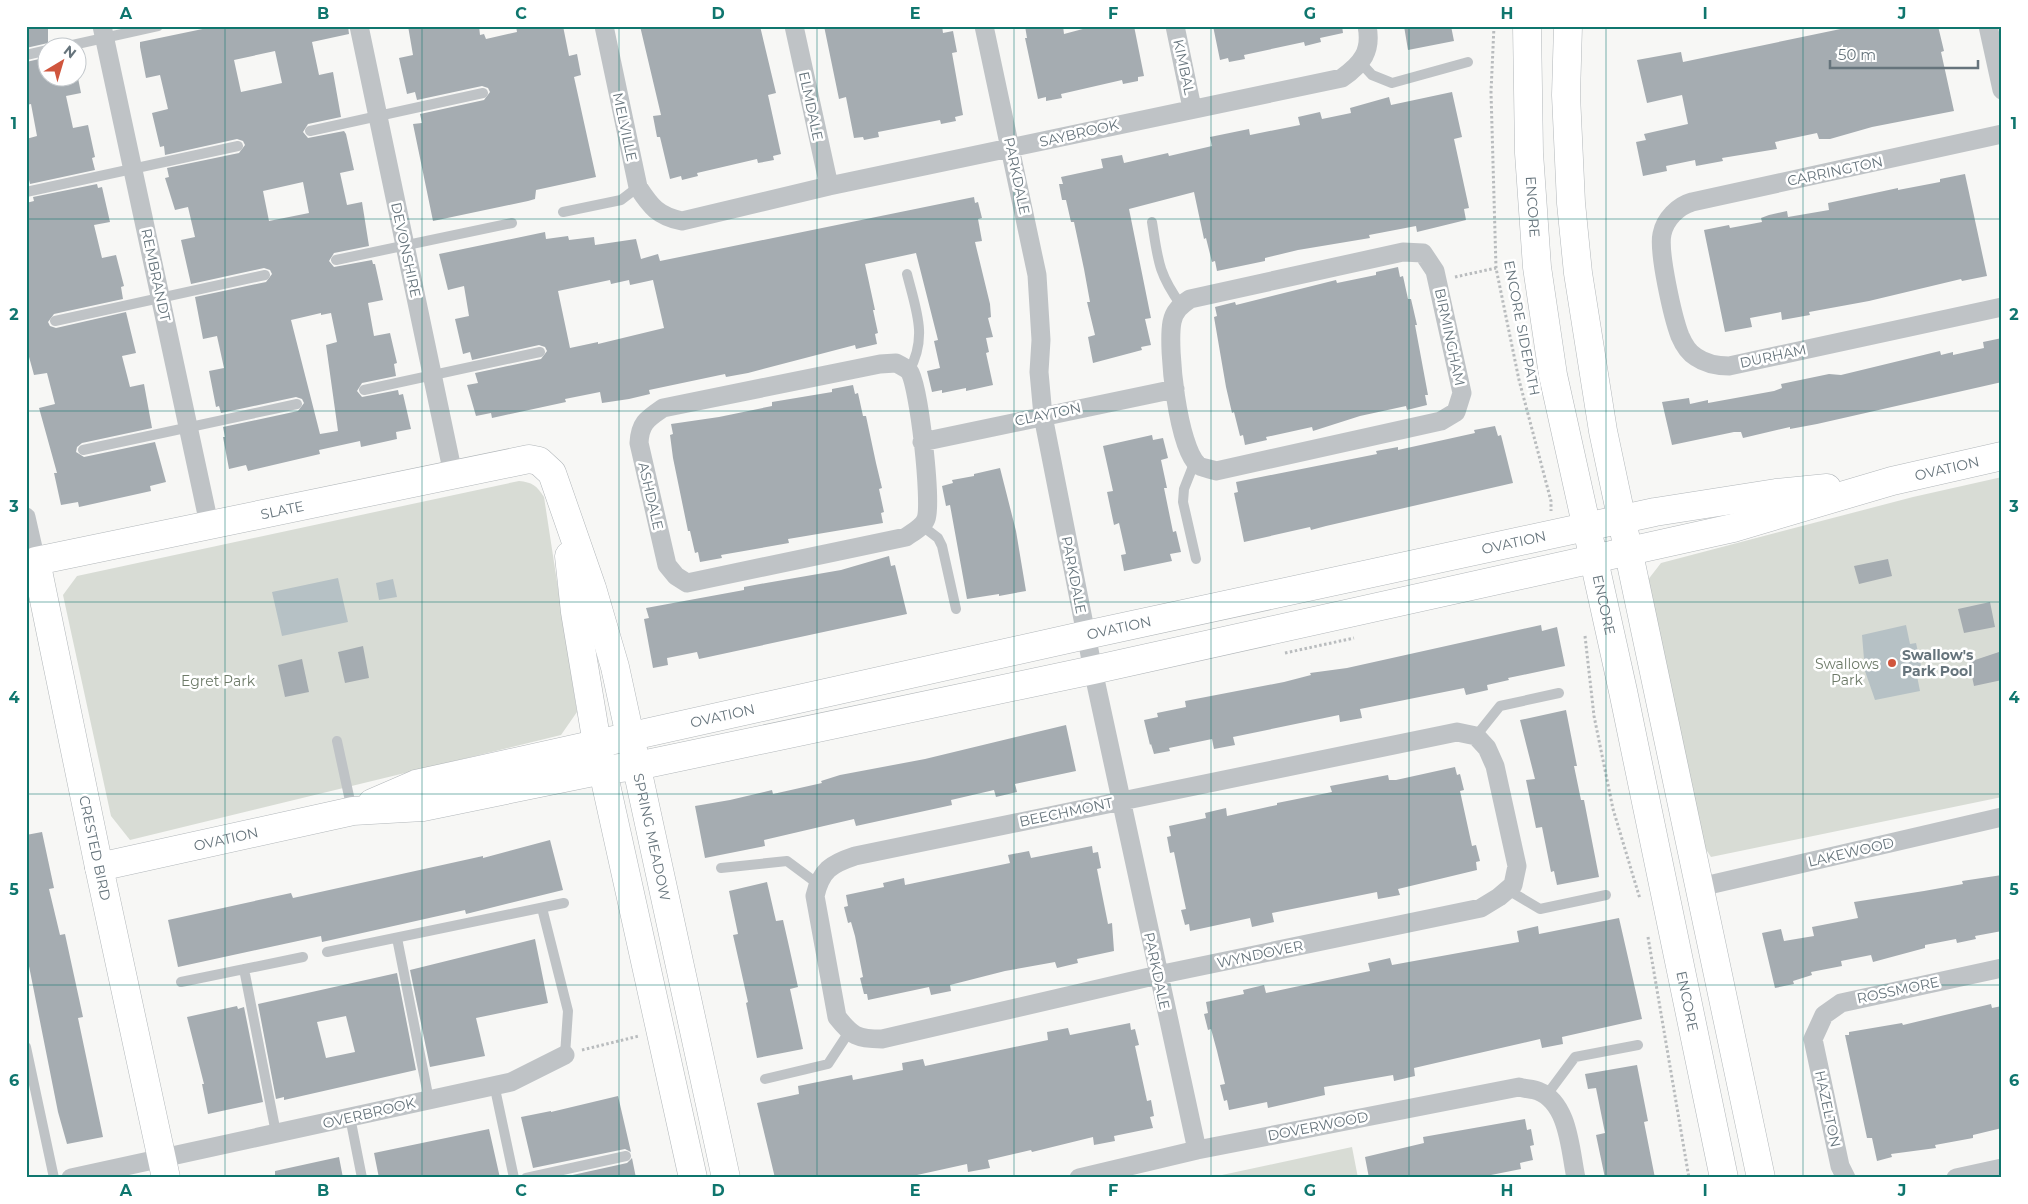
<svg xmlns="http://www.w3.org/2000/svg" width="2028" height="1204" viewBox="0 0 2028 1204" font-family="Montserrat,sans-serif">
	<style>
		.green { fill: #d8dcd5 }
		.water { fill: #b6c1c5 }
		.building { fill: #a5acb1; fill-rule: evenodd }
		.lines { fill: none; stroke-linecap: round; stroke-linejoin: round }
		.secondary-casing { stroke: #b2b7ba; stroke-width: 29 }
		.path { stroke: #b9bcbe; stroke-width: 3; stroke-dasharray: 2.5 2.5; stroke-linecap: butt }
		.lane { stroke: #bfc3c6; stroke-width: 10 }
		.street { stroke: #bfc3c6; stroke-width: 19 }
		.secondary { stroke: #fff; stroke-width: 28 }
		.grid { fill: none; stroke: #0f766e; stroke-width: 1; stroke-opacity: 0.55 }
		.poi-dot { fill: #d0553d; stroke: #fff; stroke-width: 2 }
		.labels { text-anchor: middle; stroke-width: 5; stroke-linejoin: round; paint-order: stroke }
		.street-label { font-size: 14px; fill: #66747c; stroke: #fff }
		.poi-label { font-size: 14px; font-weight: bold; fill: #66747c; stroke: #fff; text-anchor: start }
		.park-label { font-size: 14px; fill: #6d7a68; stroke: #fff }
		.neatline { fill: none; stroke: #0f766e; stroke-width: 2 }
		.grid-label { font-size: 16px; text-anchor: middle; font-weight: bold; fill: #0f766e }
	</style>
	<rect width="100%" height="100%" fill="#f7f7f5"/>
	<path class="green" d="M2002,477V797L1711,857L1703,845L1647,581L1661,563L1913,497Z
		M519,481C532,482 537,486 544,497L577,712L561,735L130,840L111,816L63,595L77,576Z
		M1352,1147L1358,1178H1208Z"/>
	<path class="water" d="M338,578L348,622L282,636L272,592Z
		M393,579L397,597L379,600L376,583Z
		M1906,625L1910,644L1916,643L1922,670L1916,671L1920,691L1875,700L1865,671L1862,635Z"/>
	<path class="building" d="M26,26H48V43L26,48Z
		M217,26H348L349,34L312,42L319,75L333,72L341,117L308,124L303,132L308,138L344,131L346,134L354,170L340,173L347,205L362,202L369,246L334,253L329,261L334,267L372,260L373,264H375L383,300L368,303L374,336L390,333L397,363L394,364L396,376L362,383L357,391L362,397L398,390L399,395L403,394L411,429L396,432L397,439L361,447L360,441L319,450L320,454L248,471L246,465L229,469L223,437H225L223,427L298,411L304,403L302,399L296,397L221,413L219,406L216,407L209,371L224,368L217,336L203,339L195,297L266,282L272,274L270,270L264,268L191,284L181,240L195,237L188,207L175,210L165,178L169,177L167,168L239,153L245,145L243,141L237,139L165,155L164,146L160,147L152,113L168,109L160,75L146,78L140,47V42ZM275,51L282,83L241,92L234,60ZM303,182L309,213L269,221L263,191ZM321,313V315L331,313L337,342L326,345L338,431L320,434L291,320Z
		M408,26H479L480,35L484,34L486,39L517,32L516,26H563L569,56L577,54L581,75L574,77L596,177L536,190L535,199L528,201L433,221L413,124L422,123L420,114L484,100L490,92L488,88L482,86L417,100L415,92L407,94L399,58L413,55Z
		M640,26H760L776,93L768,95L781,154L773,156L774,160L758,163L757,159L697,173L698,176L682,180L681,176L670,179L660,137H657L653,116L661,115Z
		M824,26H942L943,33L953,31L957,52L952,53L963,115L955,117L956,121L941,124L940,120L878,132L879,137L864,140L863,137L854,138L846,97L839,99Z
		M1025,26H1063L1064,34L1094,26H1134L1144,76L1138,77V81L1123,84L1122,80L1061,94L1062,98L1046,101V97L1038,99L1025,38H1027Z
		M1213,26H1342L1343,33L1320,38L1321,42L1305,46L1304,42L1244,55L1245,59L1229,62L1228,58L1220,60Z
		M1404,26H1451L1454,41L1408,50Z
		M1855,26H1938L1944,51L1941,52L1954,111L1872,127L1830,139H1819L1817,133L1775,142L1777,149L1722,158L1723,161L1696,166L1695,160L1666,166L1667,171L1643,176L1636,142L1646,140L1644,134L1688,124L1682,95L1647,103L1637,60L1681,52L1683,62Z
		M48,57V78H78L81,93L66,96L73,128L88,125L95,157L92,158L95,170L30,184L26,167V139L37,136L31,104L26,105V62Z
		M1452,92L1462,137L1454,139L1469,208L1464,209L1466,220L1417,232L1416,226L1369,235L1370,238L1298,250L1265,258V261L1217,271L1215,261L1212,262L1206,238L1204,239L1194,192L1129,209L1151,318L1145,319L1151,345L1141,347L1142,350L1093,363L1088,337L1095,335L1087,302H1090L1084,269L1074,222H1071L1066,200H1062L1059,184H1063L1061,177L1103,168L1101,159L1122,155L1124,163L1168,153L1169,156L1212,146L1210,137L1249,129L1250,135L1300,125L1298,117L1320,112L1322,119L1351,113L1350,108L1389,97L1391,105Z
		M1965,174L1987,276L1962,281L1961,279L1869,301L1809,312L1810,315L1782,320L1781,312L1750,318L1752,327L1725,332L1704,230L1729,225L1730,228L1762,222L1761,218L1769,215L1787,211L1788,217L1829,210L1828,203L1898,188V190L1940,182V179Z
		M97,184L98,188L102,187L110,222L94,225L102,258L116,255L124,286L121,287L123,299L54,314L48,322L50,326L56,328L126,312L136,353L122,356L130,387L144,384L152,428L82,443L77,447L76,452L84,457L155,442L166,482L150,486L151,491L79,507L78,502L61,505L54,473H57L39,408L55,404L47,373L34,375L26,346V203L34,201L33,197Z
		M974,197L975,203L978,202L982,218L978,219L982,241L975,242L990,304L991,317L988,318L993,337L986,338L989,352L986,353L993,385L966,391V388L942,393V390L932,392L927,371L940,368L934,341L938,340L916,253L865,264L875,310H873L878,333L875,334L877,344L856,349L855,345L748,373L726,377L725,374L649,390L650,394L629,399L602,403L600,392L565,399L566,402L492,418L491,413L476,416L467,385L478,383L475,373L541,359L547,351L545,347L539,345L472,360L470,352L463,354L455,319L469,316L464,286L448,290L439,254L545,232L546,239L568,236L569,240L594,237L595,245L636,239L641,259L658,254L660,261ZM610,280L611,284L629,280L630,285L653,280L664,328L598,344V342L570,348L558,291Z
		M1398,267L1400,277L1403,276L1408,299H1411L1417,325H1415L1428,395H1425L1427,405L1407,410L1406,406L1360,416L1313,431L1312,427L1266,437L1267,440L1245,445L1243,435L1240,436L1234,412L1232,413L1226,387L1214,317L1217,316L1215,307L1235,302L1236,305L1336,280L1337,283L1376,275V272Z
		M2002,338V382L1817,424L1790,429V427L1743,438L1741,432H1734L1672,445L1662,402L1689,398L1690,404L1708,400V403L1774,391L1782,388L1781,384L1829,374L1841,375L1940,351L1941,355L1953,352V355L1984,348L1983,342Z
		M853,385L855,394L858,393L863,416H866L876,463L882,488L879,489L884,512L881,513L883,523L788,539L789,543L721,555L722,558L700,562L698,552L695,553L690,531H688L673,458L670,435L673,434L671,424L719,417L772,406V402L832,392V389Z
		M1495,426L1498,436L1501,435L1513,483L1326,526L1311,530L1310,527L1244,542L1234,493L1238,492L1236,482L1377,454L1376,451L1398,447V450L1475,433L1474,430Z
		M1152,435L1153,440L1163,438L1168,458L1161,460L1167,488H1164L1173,532L1176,531L1181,552L1170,554L1172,561L1124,571L1121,555L1126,554L1119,523L1114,525L1107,492L1113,491L1103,446Z
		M1000,468L1016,531L1026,591L999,596V594L967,599L950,505L946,506L942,486L953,483L952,480L974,476V474Z
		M889,556L891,566L895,565L907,614L699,659L697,652L667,658L668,665L653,668L644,619L649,618L646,608L744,590V587L766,583L841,570Z
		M1888,559L1892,576L1859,584L1854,566Z
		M1990,602L1995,627L1964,633L1958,609Z
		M1541,625L1542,631L1557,627L1565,666L1508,678L1509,680L1487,685L1488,690L1466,695L1464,688L1360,709L1362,718L1340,722L1339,715L1233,737L1235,745L1214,749L1212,739L1169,748L1170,751L1154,754L1151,744L1150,745L1144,720L1158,717L1157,713L1186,707L1185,701L1284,682L1311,675L1310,673L1347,668Z
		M363,646L369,678L345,683L338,652Z
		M2002,651V680L1974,686L1969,662Z
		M302,659L309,692L285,697L278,665Z
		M1566,710L1577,766H1574L1581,800H1584L1599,877L1557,885L1554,871L1551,872L1542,827L1536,828L1526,780L1535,779L1520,720Z
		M1066,725L1076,771L1015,784L1017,792L996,797L994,790L951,800L952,805L856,826L854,819L764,840L765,846L705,858L695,806L730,800L772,790L773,794L822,783L821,781L840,775L925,759Z
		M1455,767L1457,775L1460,774L1464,790L1460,791L1472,846L1476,845L1480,861L1476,862L1477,870L1398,889L1400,895L1378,899L1377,892L1272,913L1274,922L1252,927L1250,918L1190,931L1189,924L1185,925L1181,910L1186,909L1181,886L1174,852L1170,853L1167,837L1171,836L1169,826L1206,818L1205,813L1226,808L1227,816L1277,805V803L1332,792L1330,786L1388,775L1389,780H1396Z
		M42,832L54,888L49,889L60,935L65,934L83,1017L78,1018L103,1137L67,1144L58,1112L26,951V835Z
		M550,840L563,890L466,914L465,910L322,942L321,936L178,967L168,920L291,893L293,898L483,856V858Z
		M1092,846L1093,853L1098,852L1101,868L1097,869L1108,924L1112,923L1114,951L1077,959L1078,963L1057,968L1055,962L1005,971L950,985L951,991L931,995L929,987L868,1000L867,994H864L860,978L863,977L855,936L851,922L848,923L844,907L848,906L846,895L884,887L883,883L904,878L905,885L1010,863L1008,855L1029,851L1031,858Z
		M2002,875V931L1975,936L1976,939L1957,943L1956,939L1925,945V948L1873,962L1871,955L1841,961L1842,966L1811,972L1812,975L1793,981L1794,984L1775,988L1762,933L1781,929L1784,941L1814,936L1812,927L1858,918L1854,902L1924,891L1963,884L1962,881Z
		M767,882L776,921L783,920L788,942L798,987L790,989L803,1049L757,1058L746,1003L748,1002L733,935L738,934L729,891Z
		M1619,918L1642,1019L1562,1037L1563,1044L1542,1048L1540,1039L1414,1068L1415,1076L1394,1081L1393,1075L1324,1087L1325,1095L1268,1108L1267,1102L1229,1110L1227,1100L1224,1101L1220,1085L1225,1084L1217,1051L1211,1029L1208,1030L1204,1014L1208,1013L1206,1002L1244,994L1243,990L1264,985L1266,993L1370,971L1368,963L1390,958L1392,965L1519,942L1517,931L1538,926L1539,934Z
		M535,939L548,1003L476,1018L485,1056L430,1067L410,970Z
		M397,973L416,1070L284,1100V1097L276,1099L258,1004ZM346,1016L355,1052L326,1058L317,1022Z
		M1991,1004L1992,1008L2002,1006V1128L1973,1135V1138L1935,1145L1936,1148L1891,1154L1892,1157L1877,1161L1872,1138H1867L1845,1035H1849V1032L1902,1023L1903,1025Z
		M237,1006L238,1009L244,1007L263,1102L208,1114L202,1084H204L187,1017Z
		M1130,1023L1131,1030L1135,1029L1139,1045L1135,1046L1147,1101L1151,1100L1154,1116L1150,1117L1153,1128L1114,1136L1115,1141L1094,1145L1093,1137L1032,1152L1031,1150L988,1160L990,1168L968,1172L967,1164L917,1175V1178H775L757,1103L799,1094L798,1086L852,1075L853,1080L903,1070L902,1063L923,1059L925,1066L1048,1040L1047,1032L1068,1028L1070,1035Z
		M1637,1065L1648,1121L1644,1122L1655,1178H1605L1596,1135L1605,1133L1596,1088L1588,1089L1585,1074Z
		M618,1096L631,1152L625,1149L533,1168L521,1117L551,1111V1112Z
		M1525,1119L1527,1130L1531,1129L1534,1145L1530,1146L1533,1160L1520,1163L1521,1169L1476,1178H1369L1365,1157L1424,1143L1423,1137Z
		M489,1129L500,1178H379L374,1153Z
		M339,1157L343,1178H275V1171Z
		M632,1158L636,1178H559L627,1163Z"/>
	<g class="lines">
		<g class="secondary-casing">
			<g id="secondary">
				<path id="s1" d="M1527,26L1529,153L1537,267L1553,375L1623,691L1724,1178"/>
				<path d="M1568,26L1566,95L1571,203L1578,273L1603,431L1761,1178"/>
				<path d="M569,556L575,612L597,744L693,1178"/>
				<path id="s2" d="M372,803L416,784L1086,635L1655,512L1776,493L1827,488"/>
				<path id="s3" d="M99,867L353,811L423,807L603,770L637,766L1093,670L1733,528L1892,481L2002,456"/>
				<path id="s4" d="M166,1178L99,867L36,561L529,459L539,461L552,473L592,588L615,667L726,1178"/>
			</g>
		</g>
		<path class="path" d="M1494,26L1491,92L1496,268L1519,380L1551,501V511
			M1455,277L1496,268
			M1585,636L1594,716L1613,809L1640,899
			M1285,653L1354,638
			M1648,937L1689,1178
			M582,1050L639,1036"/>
		<path class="lane" d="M59,48L158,26
			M26,55L48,50
			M1361,63L1372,75L1392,83L1468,62
			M310,131L483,93
			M26,192L238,146
			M563,212L621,200L638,187
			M1152,222C1158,260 1158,273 1181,305
			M336,260L512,223
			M907,274C916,310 928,337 909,371
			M55,321L265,275
			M364,390L540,352
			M83,450L297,404
			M1195,461L1184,489L1183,502L1196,559
			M921,525L938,538L942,546L956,609
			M1476,736L1500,706L1559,693
			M337,741L352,810
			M721,868L787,861L818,884
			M1508,890L1540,909L1606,895
			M542,908L568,1011L565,1055
			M397,938L429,1100
			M327,952L564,903
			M244,969L276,1133
			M181,982L303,957
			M26,1047L54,1178
			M765,1079L828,1064L849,1032
			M494,1084L514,1178
			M1546,1096L1575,1057L1638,1045
			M350,1117L362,1178
			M526,1178L626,1156"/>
		<path class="street" d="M102,26L209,524
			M359,26L453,474
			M604,26L638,187C651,207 658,216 682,221L829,186L1342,78C1362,64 1372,51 1367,26
			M794,26L829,186
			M984,26L1037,275L1041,340L1039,372L1043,416L1093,670L1197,1150
			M1175,26L1192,108
			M1988,26L2002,90
			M2002,134L1692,202C1678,206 1665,219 1662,234C1658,252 1673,318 1680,336C1683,343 1689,353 1696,357C1706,364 1717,366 1729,366L2002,307
			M1403,252L1423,253L1435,271L1462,393L1456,412L1441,421L1216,471C1211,469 1202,468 1198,465C1178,448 1167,348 1172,322C1174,311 1181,305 1190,299Z
			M896,363C900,365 906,368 909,371C919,384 932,503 926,519C923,527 913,532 906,537L687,583L676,576L667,565L639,443C640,423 647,419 663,408L880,364Z
			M922,442L1175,389
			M26,517L36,561L26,563
			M1457,732L1476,736L1487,748L1495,766L1517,866L1513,885L1499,897L1481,908L1158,975L882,1039C857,1039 852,1036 837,1017L815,896C821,870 831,864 855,856Z
			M1700,887L2002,817
			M71,1178L511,1082L565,1055
			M1079,1178L1197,1150L1519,1087C1525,1089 1533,1089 1538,1091C1569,1103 1570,1150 1576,1178
			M1846,1178L1840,1166L1813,1039L1824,1015L1841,1003L2002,968
			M1956,1178L2002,1168"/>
		<use href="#secondary" class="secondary"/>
	</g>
	<path class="grid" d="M225,26V1178M422,26V1178M619,26V1178M817,26V1178M1014,26V1178M1211,26V1178M1409,26V1178M1606,26V1178M1803,26V1178M26,219H2002M26,411H2002M26,602H2002M26,794H2002M26,985H2002"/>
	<circle class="poi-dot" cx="1892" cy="663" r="5"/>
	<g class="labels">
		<g class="street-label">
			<text transform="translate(1184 67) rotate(78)" y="5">KIMBAL</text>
			<text transform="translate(811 106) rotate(78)" y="5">ELMDALE</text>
			<text transform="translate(625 127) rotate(78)" y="5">MELVILLE</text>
			<text transform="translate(1079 133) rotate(-13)" y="5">SAYBROOK</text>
			<text transform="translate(1835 171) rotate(-12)" y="5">CARRINGTON</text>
			<text transform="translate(1017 176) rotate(78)" y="5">PARKDALE</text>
			<text dy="5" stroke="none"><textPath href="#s1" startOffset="181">ENCORE</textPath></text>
			<text transform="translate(406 250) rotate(78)" y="5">DEVONSHIRE</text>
			<text transform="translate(156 275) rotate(78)" y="5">REMBRANDT</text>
			<text transform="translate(1522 328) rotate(79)" y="5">ENCORE SIDEPATH</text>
			<text transform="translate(1450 337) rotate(78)" y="5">BIRMINGHAM</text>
			<text transform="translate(1773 356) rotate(-12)" y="5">DURHAM</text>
			<text transform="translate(1048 414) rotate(-12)" y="5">CLAYTON</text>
			<text dy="5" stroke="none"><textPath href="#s3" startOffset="1892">OVATION</textPath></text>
			<text transform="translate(651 496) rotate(77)" y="5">ASHDALE</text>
			<text dy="5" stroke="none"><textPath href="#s4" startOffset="882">SLATE</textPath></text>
			<text dy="5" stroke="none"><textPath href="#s2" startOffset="1172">OVATION</textPath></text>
			<text transform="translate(1074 575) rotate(79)" y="5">PARKDALE</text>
			<text dy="5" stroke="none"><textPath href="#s1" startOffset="586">ENCORE</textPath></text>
			<text dy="5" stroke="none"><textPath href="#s2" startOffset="768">OVATION</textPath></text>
			<text dy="5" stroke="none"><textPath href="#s2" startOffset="362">OVATION</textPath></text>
			<text transform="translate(1066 812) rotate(-12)" y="5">BEECHMONT</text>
			<text dy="5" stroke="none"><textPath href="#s4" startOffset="1540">SPRING MEADOW</textPath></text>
			<text dy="5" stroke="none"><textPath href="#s3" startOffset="130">OVATION</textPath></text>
			<text transform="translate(95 848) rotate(78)" y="5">CRESTED BIRD</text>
			<text transform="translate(1851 852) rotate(-13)" y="5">LAKEWOOD</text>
			<text transform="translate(1260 954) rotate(-12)" y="5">WYNDOVER</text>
			<text transform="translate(1157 971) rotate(78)" y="5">PARKDALE</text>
			<text transform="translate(1898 990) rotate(-12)" y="5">ROSSMORE</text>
			<text dy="5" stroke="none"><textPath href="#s1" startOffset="991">ENCORE</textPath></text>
			<text transform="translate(1828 1109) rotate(78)" y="5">HAZELTON</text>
			<text transform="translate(369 1113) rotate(-13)" y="5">OVERBROOK</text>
			<text transform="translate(1318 1126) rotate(-11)" y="5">DOVERWOOD</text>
		</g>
		<g class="poi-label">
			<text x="1902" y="660">Swallow's<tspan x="1902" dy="16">Park Pool</tspan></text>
		</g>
		<g class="park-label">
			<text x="1847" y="669">Swallows<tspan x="1847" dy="16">Park</tspan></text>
			<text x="218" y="686">Egret Park</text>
		</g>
	</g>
	<rect width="2028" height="1204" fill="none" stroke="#ffffff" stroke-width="55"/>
	<g transform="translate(62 62) rotate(38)"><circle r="24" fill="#ffffff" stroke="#c2c7cb"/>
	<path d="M0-4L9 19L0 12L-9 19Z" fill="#d0553d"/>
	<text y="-8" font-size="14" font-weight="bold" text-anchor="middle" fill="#66747c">N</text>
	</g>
	<path d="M1830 60v8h148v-8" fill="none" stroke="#66747c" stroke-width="2.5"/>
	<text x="1838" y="60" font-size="15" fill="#66747c" stroke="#ffffff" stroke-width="4" paint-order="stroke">50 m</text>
	<rect x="28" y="28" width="1972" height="1148" class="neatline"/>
	<g class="grid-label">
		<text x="126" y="19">A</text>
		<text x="323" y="19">B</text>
		<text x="521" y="19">C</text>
		<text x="718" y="19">D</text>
		<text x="915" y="19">E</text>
		<text x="1113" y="19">F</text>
		<text x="1310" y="19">G</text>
		<text x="1507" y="19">H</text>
		<text x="1705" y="19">I</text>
		<text x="1902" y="19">J</text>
		<text x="14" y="129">1</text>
		<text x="2014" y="129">1</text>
		<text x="14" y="320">2</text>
		<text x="2014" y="320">2</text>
		<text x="14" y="512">3</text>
		<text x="2014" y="512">3</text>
		<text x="14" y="703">4</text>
		<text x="2014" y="703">4</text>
		<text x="14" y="895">5</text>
		<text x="2014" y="895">5</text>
		<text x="14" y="1086">6</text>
		<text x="2014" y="1086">6</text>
		<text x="126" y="1196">A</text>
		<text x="323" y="1196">B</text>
		<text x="521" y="1196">C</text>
		<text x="718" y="1196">D</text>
		<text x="915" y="1196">E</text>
		<text x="1113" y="1196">F</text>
		<text x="1310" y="1196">G</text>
		<text x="1507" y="1196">H</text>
		<text x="1705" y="1196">I</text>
		<text x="1902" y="1196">J</text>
	</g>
</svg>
